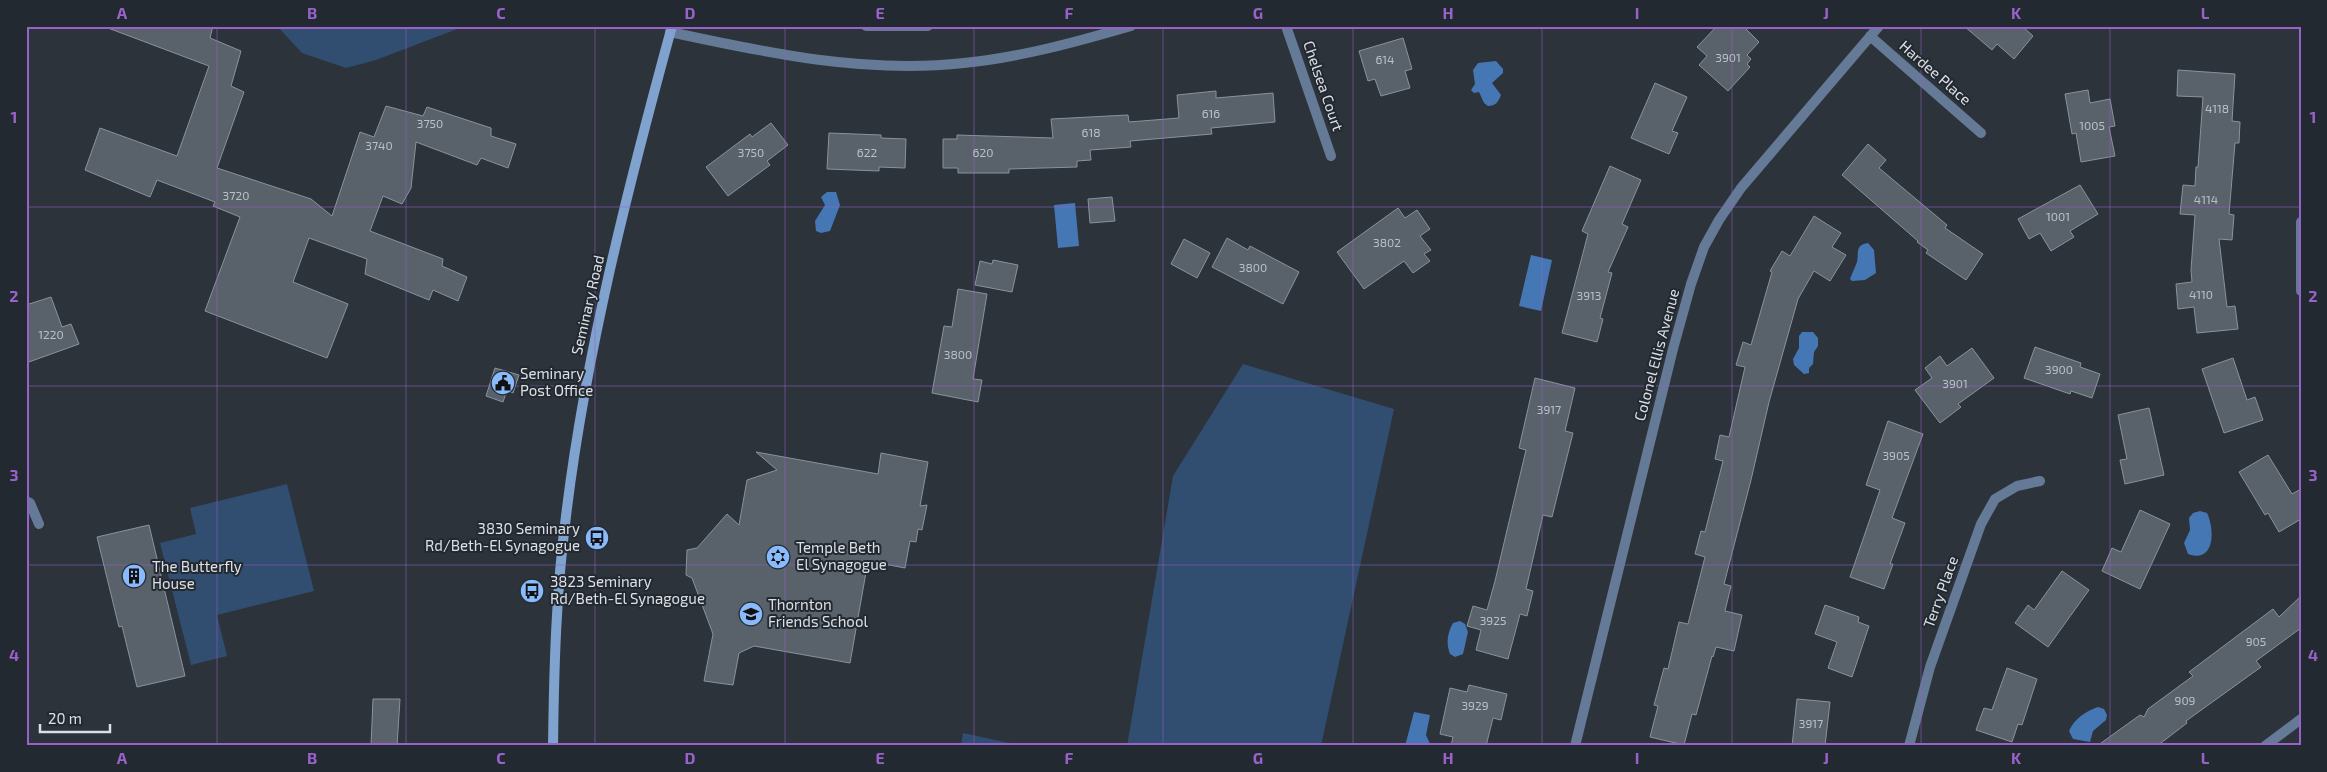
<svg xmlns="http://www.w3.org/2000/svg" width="2327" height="772" viewBox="0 0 2327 772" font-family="'Exo 2',sans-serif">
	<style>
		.green { fill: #314d70 }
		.water { fill: #4577b5 }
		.building { fill: #59616a; stroke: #8a929c }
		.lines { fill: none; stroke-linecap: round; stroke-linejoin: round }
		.minor { stroke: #647a96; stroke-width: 10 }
		.tertiary { stroke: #647a96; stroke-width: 10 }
		.secondary { stroke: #7fa2ce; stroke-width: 10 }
		.grid { fill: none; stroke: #9862ca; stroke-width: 1; stroke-opacity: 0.55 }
		.labels { text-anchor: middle; stroke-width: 4; stroke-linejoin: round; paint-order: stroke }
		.number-label { font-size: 12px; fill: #bbc0c6 }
		.street-label { font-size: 15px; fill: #dce0e5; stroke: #232931 }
		.poi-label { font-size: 15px; fill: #dce0e5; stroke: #232931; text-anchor: start }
		.neatline { fill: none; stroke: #9862ca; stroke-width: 2 }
		.grid-label { font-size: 16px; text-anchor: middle; font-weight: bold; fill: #9862ca }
	</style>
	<rect width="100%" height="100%" fill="#2c333b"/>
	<path class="green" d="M277,26H465L376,60L346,68L302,53Z
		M1243,364L1394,409L1321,746H1127L1173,476Z
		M287,484L314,591L217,615L227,656L191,665L160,543L196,534L190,508Z
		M963,733L1022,746H961Z"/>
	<path class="water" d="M1496,61L1503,69V73L1492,83L1501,95C1498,102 1496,106 1488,106L1484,103L1479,92L1474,93L1471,90L1475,84L1473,70L1478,63Z
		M827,192H836L840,205L830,231L821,233L816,231L815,221L825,205L821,197Z
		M1075,203L1079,246L1058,248L1054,205Z
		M1868,243L1874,250L1876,273L1865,280L1852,281L1850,279C1852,273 1855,268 1857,262C1859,252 1855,245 1868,243Z
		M1531,255L1552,260L1541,311L1519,306Z
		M1802,332H1813L1818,338V346L1814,352L1813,364L1809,368V373L1804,374L1794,365L1793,359L1799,348V336Z
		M2200,511L2207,513C2215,529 2215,564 2188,554L2184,543L2190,530L2189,518L2193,513Z
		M1460,621L1465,624L1468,632L1463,654L1455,657L1450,654C1446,643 1447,634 1453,623Z
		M2098,707L2104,709L2107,715L2106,720L2093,731L2090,742L2073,739L2069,731C2074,719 2086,711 2098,707Z
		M1414,712L1430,715L1426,735L1431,746H1405Z"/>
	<path class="building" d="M109,26H213L210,38L241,51L231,86L244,92L217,168L311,199L332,216L360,132L374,137L386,106L423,116L427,107L491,128V136L516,144L508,168L481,158L477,165L416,142L411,188L402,204L383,196L370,231L443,259L442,266L467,277L458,301L433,290L429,300L365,274L367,259L309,238L293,282L348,304L327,358L205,311L240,217L213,206L215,202L157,180L150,197L85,170L100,128L177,156L209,66L108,28Z
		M1717,26H1743L1759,42L1747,55L1751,59L1747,64L1750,67L1728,91L1699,65L1707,56L1697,47Z
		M1964,26H2022L2033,36L2014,59L1997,44L1992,50Z
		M1403,38L1412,69L1405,71L1410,88L1381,96L1375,79L1368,81L1359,51Z
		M2178,70L2235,74L2232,121L2240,122L2239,143H2235L2229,214L2234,215L2232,240L2219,239L2227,307L2235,306L2238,329L2197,333L2194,307L2178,309L2176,284L2192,282L2191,270L2195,215L2180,214L2183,185L2195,186L2196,167H2198L2203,97L2177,96Z
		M1655,83L1687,97L1672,131L1678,133L1669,154L1631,138Z
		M2088,90L2090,103L2110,99L2115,126L2109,127L2115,156L2081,162L2076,133L2072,134L2065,94Z
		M1216,91V98L1273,93L1275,122L1211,128L1212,134L1130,141L1131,147L1090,150L1091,160L1077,161V167L1009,169V173H958V168H943V139H957V135L1053,138L1051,119L1128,115L1129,122L1179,118L1177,95Z
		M771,123L788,145L767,161L770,165L728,196L706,167L750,134L752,137Z
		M829,133L881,135V138L906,139L905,168L879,167V171L827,169Z
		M1868,144L1886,160L1879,168L1947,225L1945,228L1983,254L1966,280L1926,253L1928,250L1917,242L1918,241L1842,175Z
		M1610,166L1641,180L1622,224L1628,227L1608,272L1612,273L1600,318L1603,319L1597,342L1562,333L1588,234L1582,231Z
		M2080,185L2098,214L2070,231L2074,237L2051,251L2040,233L2029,239L2018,219Z
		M1112,197L1115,221L1090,223L1088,199Z
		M1398,208L1405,218L1417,210L1430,229L1420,236L1431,250L1424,254L1430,261L1413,273L1404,261L1364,289L1337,252Z
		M1814,216L1841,233L1832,247L1846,255L1830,281L1814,271L1798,299L1769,402L1751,480L1724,584L1731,586L1725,611L1742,615L1734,651L1716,647L1713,657L1712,656L1696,715L1692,714L1684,745L1650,737L1658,706L1654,705L1664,668L1668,669L1679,622L1688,624L1705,557L1695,554L1701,531L1705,532L1723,461L1715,459L1720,435L1729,437L1745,367L1736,365L1743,342L1751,345L1772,272L1770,271L1782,251L1790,256Z
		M1227,238L1248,250L1250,246L1299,272L1283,304L1212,267Z
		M1184,239L1210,253L1197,278L1171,264Z
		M993,260L1018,265L1012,292L975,285L980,261L992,264Z
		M958,289L987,294L973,379L982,380L978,402L932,393L944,326L952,327Z
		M51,297L62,327L71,324L79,344L26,363V305Z
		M2035,347L2081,363L2080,367L2100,374L2092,398L2071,391L2070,394L2024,378Z
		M1972,348L1994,378L1958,404L1961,407L1940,423L1915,390L1932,378L1925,368L1940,356L1947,366Z
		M2233,358L2247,400L2255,397L2263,420L2224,433L2202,369Z
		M495,368L519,375L513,393L507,390L503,402L486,396Z
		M1535,378L1575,388L1565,431L1573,433L1552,517L1543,515L1526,589L1533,591L1527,616L1520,614L1508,659L1476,650L1481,630L1467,626L1473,606L1487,610L1495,581L1526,450L1519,448Z
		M2149,408L2164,475L2125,484L2120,460L2127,459L2118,415Z
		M1888,421L1923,434L1892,518L1905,523L1890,564H1893L1884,589L1850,577L1880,490L1866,485Z
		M756,452L878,474L881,453L928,462L920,506L927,505L922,530L918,529L916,542L910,541L905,568L868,561L850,663L754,646L739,653L733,685L704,681L713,634L692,578L686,575L687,550L697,548L727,514L739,525L747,480L777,470Z
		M2268,455L2292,494L2301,489V519L2279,532L2268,513L2265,515L2239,472Z
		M2140,510L2170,524L2140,589L2102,571L2112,548L2121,552Z
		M149,525L185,676L137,687L122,626L119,627L97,537Z
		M2062,571L2089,590L2048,647L2015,623L2028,605L2034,610Z
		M2301,596V628L2256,661L2261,667L2186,721L2187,723L2157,746H2097L2140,715L2144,717L2148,709L2193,676L2189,672L2273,609L2279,617Z
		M1825,605L1859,617L1858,622L1869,626L1852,677L1828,668L1837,642L1815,634Z
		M2007,668L2037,679L2022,725L2018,724L2012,742L1976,730L1984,708L1992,710Z
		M1469,685L1507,694L1501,720L1493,718L1486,746H1451L1453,737L1440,734L1450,688L1467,692Z
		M373,699H400L397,746H371Z
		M1797,699L1830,702L1825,746H1792Z"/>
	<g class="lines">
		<path class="minor" d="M1286,26L1331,156
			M1870,36L1981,133
			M2301,222V291
			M26,501L30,503L39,524
			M1575,746L1673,349L1691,284L1704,247L1719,220L1741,188L1879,26
			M1909,746L1930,667L1981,524L1995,499L2017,486L2040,481
			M2265,746L2301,719"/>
		<path class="tertiary" d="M866,26H928
			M670,32C767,53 865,74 964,63C1022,57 1076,42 1131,26"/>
		<path class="secondary" d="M553,746C554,669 556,592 566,516C586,351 628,187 672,26"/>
	</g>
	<path class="grid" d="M217,26V746M406,26V746M595,26V746M785,26V746M974,26V746M1163,26V746M1353,26V746M1542,26V746M1732,26V746M1921,26V746M2110,26V746M26,207H2301M26,386H2301M26,565H2301"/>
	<defs>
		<g id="civic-disc" transform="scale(1.25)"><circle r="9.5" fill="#88bafc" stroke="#232931"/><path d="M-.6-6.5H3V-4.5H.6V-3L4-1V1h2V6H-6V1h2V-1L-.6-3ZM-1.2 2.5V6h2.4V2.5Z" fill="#111"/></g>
		<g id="bus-disc" transform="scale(1.25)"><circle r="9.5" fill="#88bafc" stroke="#232931"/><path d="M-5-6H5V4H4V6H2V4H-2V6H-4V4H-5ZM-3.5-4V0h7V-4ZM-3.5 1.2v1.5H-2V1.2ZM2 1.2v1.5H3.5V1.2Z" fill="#111"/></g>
		<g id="synagogue-disc" transform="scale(1.25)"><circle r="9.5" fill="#88bafc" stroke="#232931"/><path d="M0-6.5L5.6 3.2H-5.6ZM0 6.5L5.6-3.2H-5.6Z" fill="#111"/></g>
		<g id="building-disc" transform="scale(1.25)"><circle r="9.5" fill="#88bafc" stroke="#232931"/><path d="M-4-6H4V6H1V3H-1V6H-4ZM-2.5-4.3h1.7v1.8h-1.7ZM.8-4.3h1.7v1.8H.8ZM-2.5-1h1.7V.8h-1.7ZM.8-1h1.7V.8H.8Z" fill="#111"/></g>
		<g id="school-disc" transform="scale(1.25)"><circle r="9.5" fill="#88bafc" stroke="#232931"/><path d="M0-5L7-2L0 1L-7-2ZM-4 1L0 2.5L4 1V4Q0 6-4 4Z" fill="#111"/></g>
	</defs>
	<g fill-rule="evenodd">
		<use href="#civic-disc" x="503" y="383"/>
		<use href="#bus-disc" x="597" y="538"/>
		<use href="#synagogue-disc" x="778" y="557"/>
		<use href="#building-disc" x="134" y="576"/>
		<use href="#bus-disc" x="532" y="591"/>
		<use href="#school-disc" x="751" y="614"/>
	</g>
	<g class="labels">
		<g class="number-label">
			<text x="1728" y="62">3901</text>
			<text x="1385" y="64">614</text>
			<text x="2217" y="113">4118</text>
			<text x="1211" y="118">616</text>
			<text x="430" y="128">3750</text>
			<text x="2092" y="130">1005</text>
			<text x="1091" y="137">618</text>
			<text x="379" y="150">3740</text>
			<text x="751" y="157">3750</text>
			<text x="867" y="157">622</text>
			<text x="983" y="157">620</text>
			<text x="236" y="200">3720</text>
			<text x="2206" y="204">4114</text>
			<text x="2058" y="221">1001</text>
			<text x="1387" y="247">3802</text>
			<text x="1253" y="272">3800</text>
			<text x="2201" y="299">4110</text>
			<text x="1589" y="300">3913</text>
			<text x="51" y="339">1220</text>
			<text x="958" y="359">3800</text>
			<text x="2059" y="374">3900</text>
			<text x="1955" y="388">3901</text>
			<text x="1549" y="414">3917</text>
			<text x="1896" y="460">3905</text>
			<text x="1493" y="625">3925</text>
			<text x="2256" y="646">905</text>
			<text x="2185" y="705">909</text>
			<text x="1475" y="710">3929</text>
			<text x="1811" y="728">3917</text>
		</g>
		<g class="street-label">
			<text transform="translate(1935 73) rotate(41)" y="5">Hardee Place</text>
			<text transform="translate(1323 86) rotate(71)" y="5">Chelsea Court</text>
			<text transform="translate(588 305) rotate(-77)" y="5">Seminary Road</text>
			<text transform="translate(1657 355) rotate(-75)" y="5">Colonel Ellis Avenue</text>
			<text transform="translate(1941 592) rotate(-70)" y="5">Terry Place</text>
		</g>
		<g class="poi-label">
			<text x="520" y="379">Seminary<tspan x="520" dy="17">Post Office</tspan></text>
			<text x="580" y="534" text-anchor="end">3830 Seminary<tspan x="580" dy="17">Rd/Beth-El Synagogue</tspan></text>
			<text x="796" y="553">Temple Beth<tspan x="796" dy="17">El Synagogue</tspan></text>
			<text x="152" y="572">The Butterfly<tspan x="152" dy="17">House</tspan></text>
			<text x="550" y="587">3823 Seminary<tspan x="550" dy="17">Rd/Beth-El Synagogue</tspan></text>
			<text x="768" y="610">Thornton<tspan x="768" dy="17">Friends School</tspan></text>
		</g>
	</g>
	<rect width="2327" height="772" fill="none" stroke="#232931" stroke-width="55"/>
	<path d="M40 724v8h70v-8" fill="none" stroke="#dce0e5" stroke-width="2.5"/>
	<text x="48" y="724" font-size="15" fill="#dce0e5" stroke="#232931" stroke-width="4" paint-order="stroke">20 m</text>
	<rect x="28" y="28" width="2272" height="716" class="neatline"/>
	<g class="grid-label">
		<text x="122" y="19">A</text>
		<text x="312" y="19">B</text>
		<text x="501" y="19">C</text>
		<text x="690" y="19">D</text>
		<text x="880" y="19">E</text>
		<text x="1069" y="19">F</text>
		<text x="1258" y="19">G</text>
		<text x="1448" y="19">H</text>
		<text x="1637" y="19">I</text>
		<text x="1826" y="19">J</text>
		<text x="2016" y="19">K</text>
		<text x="2205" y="19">L</text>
		<text x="14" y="123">1</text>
		<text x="2313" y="123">1</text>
		<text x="14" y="302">2</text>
		<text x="2313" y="302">2</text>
		<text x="14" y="481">3</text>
		<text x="2313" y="481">3</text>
		<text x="14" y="661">4</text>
		<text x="2313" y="661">4</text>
		<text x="122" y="764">A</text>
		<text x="312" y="764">B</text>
		<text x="501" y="764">C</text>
		<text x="690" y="764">D</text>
		<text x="880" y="764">E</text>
		<text x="1069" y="764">F</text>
		<text x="1258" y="764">G</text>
		<text x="1448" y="764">H</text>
		<text x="1637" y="764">I</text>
		<text x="1826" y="764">J</text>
		<text x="2016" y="764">K</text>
		<text x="2205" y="764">L</text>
	</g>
</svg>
